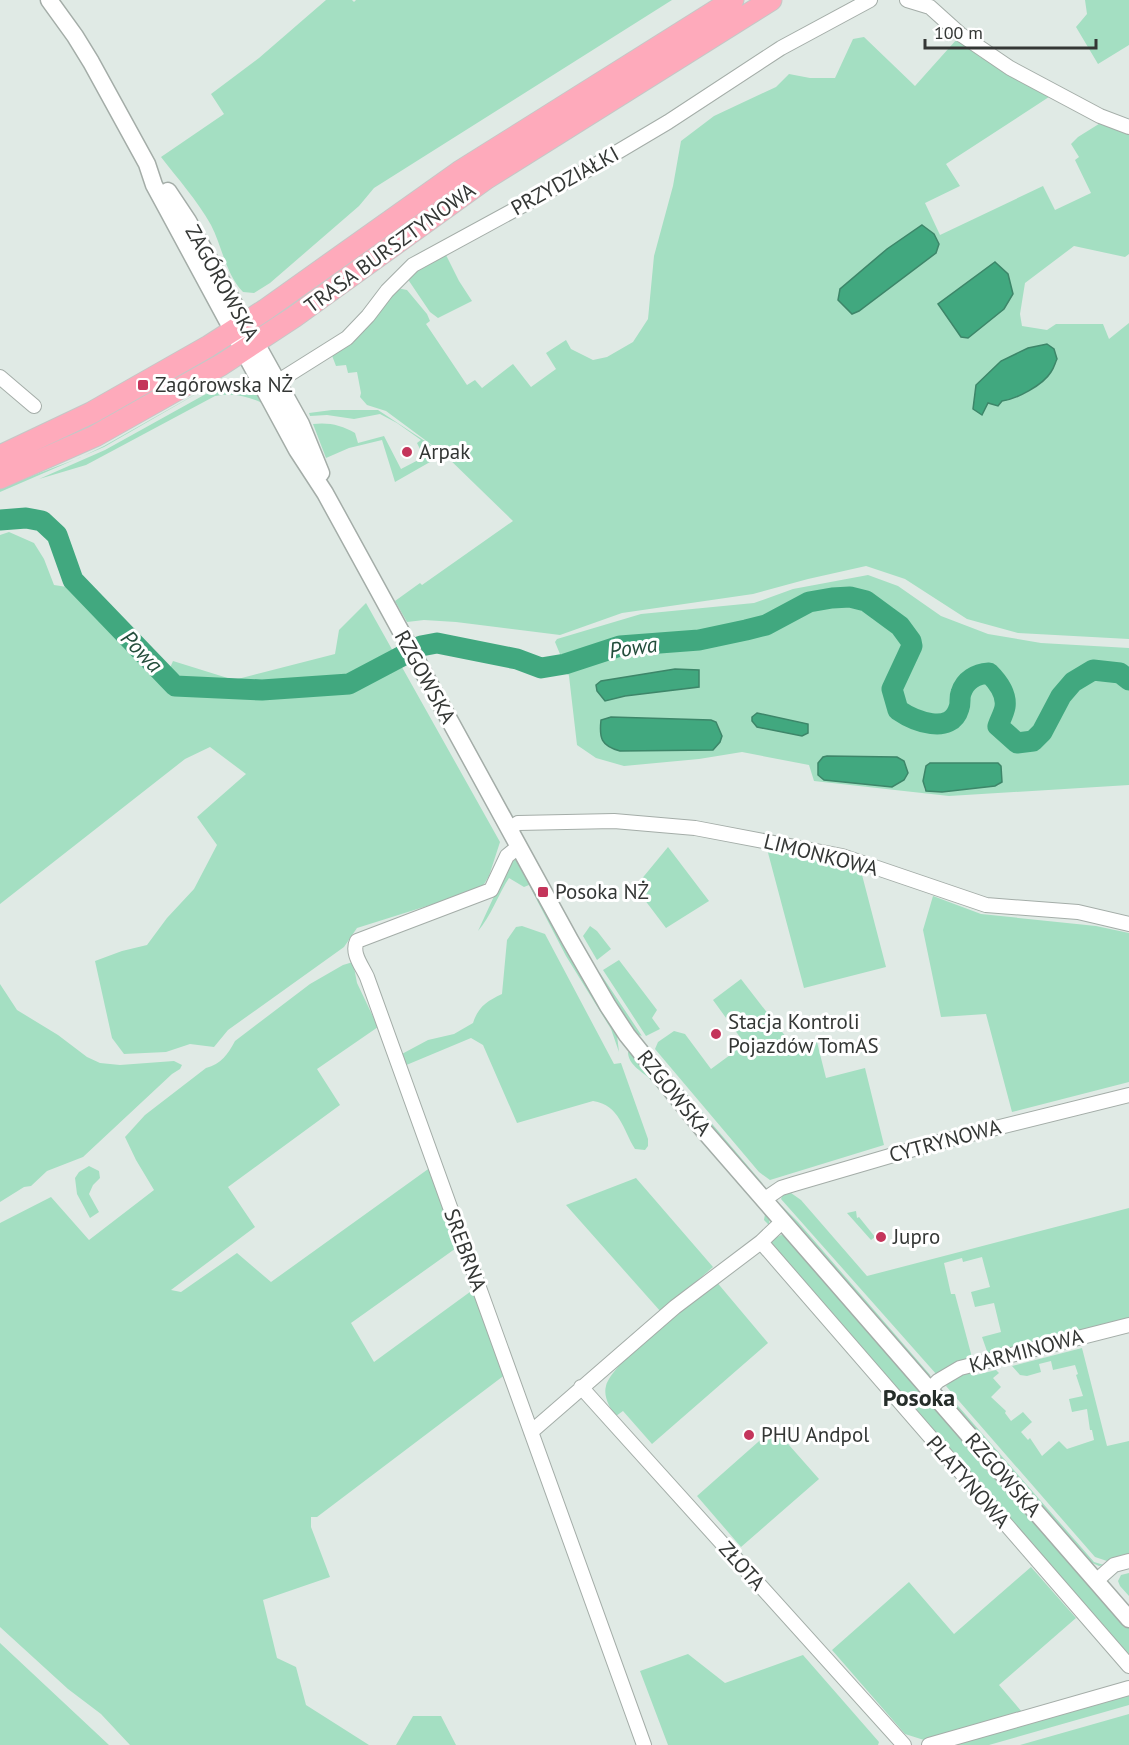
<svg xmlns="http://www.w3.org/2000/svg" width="1129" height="1745" viewBox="0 0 1129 1745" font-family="'PT Sans',sans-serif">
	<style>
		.green { fill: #a4dfc2; fill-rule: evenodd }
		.water { fill: #41a87f; stroke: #3d8669; stroke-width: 1.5 }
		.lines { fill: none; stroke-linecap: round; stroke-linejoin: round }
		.river { stroke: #41a87f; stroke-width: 21 }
		.minor-casing { stroke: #a4ada8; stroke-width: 16 }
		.tertiary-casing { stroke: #a4ada8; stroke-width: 19 }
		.primary-casing { stroke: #c6c7c6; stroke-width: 23 }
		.minor { stroke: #fff; stroke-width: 14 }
		.tertiary { stroke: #fff; stroke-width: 16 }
		.primary { stroke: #feaabb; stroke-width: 21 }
		.poi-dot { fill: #c4355b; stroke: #fff; stroke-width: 2 }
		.labels { text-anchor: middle; stroke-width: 6; stroke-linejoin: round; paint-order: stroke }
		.street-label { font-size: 21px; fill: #343735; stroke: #fff }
		.poi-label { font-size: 21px; fill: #343735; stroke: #fff; text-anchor: start }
		.water-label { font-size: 22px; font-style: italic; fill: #244e3c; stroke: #fff }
		.quarter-label { font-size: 24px; font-weight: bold; fill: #262e2a; stroke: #fff }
	</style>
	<rect width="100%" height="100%" fill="#e0eae5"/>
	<path class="green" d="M326,0H352L354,2L356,0H672L374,188L359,206L270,283L254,293L243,292C226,275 222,246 211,225C197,200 178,179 161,157L224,114L211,94L259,58Z
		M1085,0H1129V45L1098,64L1076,27L1087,14Z
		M864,37L915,86L957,39L980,57L1052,95L946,164L960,186L925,203L940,235L1043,186L1055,210L1091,193L1075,160L1079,157L1071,144L1078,137L1102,122L1129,132V254L1125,257L1074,246L1025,283L1020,314L1022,326L1047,330L1056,324H1103L1109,339L1129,323V639L1018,633L967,619L905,579L866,566L808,579L753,594L622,613L560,635L456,622L424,620L407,622L395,601L420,583L422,585L513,521L444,454L395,482L382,440L349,448L326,458L313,424C328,422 342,425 355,433L358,443L384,436L401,469L424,457L417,443L421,440L397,423L380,414L354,419L327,415L310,416L309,413L332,410H378L440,451L386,411L367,405L360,397L361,393L357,372L348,373L346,365L336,366L331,353L397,288L407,290L427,314L430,321L426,324L467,385L475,380L482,388L513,364L531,387L556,369L546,353L566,340L571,349L593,360L607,357L633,342L648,319L654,256L673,186L681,141L714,116L776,87L789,74L810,78H835L853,39ZM1057,359C1055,363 1054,368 1051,372C1043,386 1017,399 1002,401L998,405L975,402L976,386Z
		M445,253L459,281L472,301L438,318L430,312L407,278L412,272Z
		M224,378L104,447L0,492V488L79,458L104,446Z
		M231,380C248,379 255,388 262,403C245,395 233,393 215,396L86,465L39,479L105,450Z
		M9,532L34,543L44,559L54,585L67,587L108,624L163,684L173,661L234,680L335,654L339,630L366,603L500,842L489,876L481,889L357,928L344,947L228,1030L214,1047L190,1044L166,1052L124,1054L112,1038L95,961L122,951L147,945L167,918L194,889L217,845L197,817L246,774L210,747L185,759L0,904V535Z
		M868,575L898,586L941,616L988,634L1041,643L1129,648V785L949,796L814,781L809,765L742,752L699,759L624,766L596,758L577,745L569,676L555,642L557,639L641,614L754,603L793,589ZM675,669L625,696L605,701L601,681ZM611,717L711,720L716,722L722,736L719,742L712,750ZM827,756L897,757L904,761L908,773L823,757ZM929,763H997L999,785L942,792L926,791L924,789L926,766Z
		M668,847L709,901L666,928L635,887Z
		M767,849L799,852L861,871L886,967L804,988Z
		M516,858L616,1027L619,1052L611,1029L566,956L529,885L524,887L509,878C499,893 490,918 478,931L508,866Z
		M933,896L981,914L1096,926L1129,933V1082L1012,1112L986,1014L941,1017L923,930Z
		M522,926L545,934L614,1064L621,1063L648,1139V1146L645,1150L635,1149C623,1130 620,1105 593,1101L517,1123L483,1045L471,1038L404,1066L400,1055L428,1040L454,1034L473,1023C478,1007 487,1001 502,994L507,940L516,927Z
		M590,926L597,931L611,949L597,960L583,936Z
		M619,960L657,1010L652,1018L660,1029L646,1036L603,970Z
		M353,962L357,983L378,1027L317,1069L340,1105L228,1187L255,1227L171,1290L181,1292L237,1253L271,1282L431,1167L459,1246L351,1323L374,1362L474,1289L506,1374L317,1517H311V1527L330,1577L263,1600L277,1658L296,1667L306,1705L369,1745H130L101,1714L68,1689L0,1627V1223L51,1197L89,1240L154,1190L136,1160L125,1137L145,1115L206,1068C221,1064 228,1054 235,1041L310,984L343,965Z
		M600,973L642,1036L635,1033L599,977Z
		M741,979L800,1055L817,1042L826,1078L865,1068L884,1145L770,1180L759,1172L655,1049L658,1042L674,1031L685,1034L711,1069L745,1044L713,1000Z
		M0,984L17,1010L58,1035L87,1057L100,1063L120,1065L174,1061L182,1065L180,1069L172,1074L83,1157L47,1171L31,1186L24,1187L0,1202Z
		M631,1051L770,1215L769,1225L764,1220L765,1214L649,1078C641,1071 628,1064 628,1052Z
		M654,1053L668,1072L764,1185L737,1158L654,1059Z
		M89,1166L99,1171L100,1178L93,1185L89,1194L99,1212L90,1218L77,1194L75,1178L79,1172Z
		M636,1178L713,1267L661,1312L566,1205Z
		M791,1193L801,1200L867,1276L1129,1208V1318L988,1354L982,1337L1001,1332L994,1303L975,1307L971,1292L990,1287L982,1257L963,1262L962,1258L944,1263L951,1294H955L973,1361L937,1375L781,1199L783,1194Z
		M781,1205L798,1222L931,1376L925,1373L782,1208Z
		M856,1211L857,1218L859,1217L875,1237L871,1240L847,1213Z
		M781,1235L788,1236L1129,1626V1659L771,1252L770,1241Z
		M715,1280L768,1343L652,1444L623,1411L616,1416C610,1409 603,1396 606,1386C613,1361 692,1300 715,1280Z
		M1082,1348L1107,1446L1129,1441V1554L1110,1562L1095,1557L946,1386L953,1378L975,1371L976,1375L996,1370L999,1373L993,1378L1001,1387L991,1397L1006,1411L1005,1413L1011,1421L1023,1412L1032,1422L1021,1432L1028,1440L1030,1438L1042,1456L1059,1441L1067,1449L1094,1440L1092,1430H1090L1087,1409L1072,1412L1069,1399L1083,1396L1076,1375L1078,1374L1075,1365L1053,1370L1051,1361L1039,1364L1041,1372L1027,1376L1020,1375L1012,1366Z
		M945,1391L1094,1562L1104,1565L1099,1566L1088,1561L946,1397Z
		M774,1428L819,1479L741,1547L697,1496Z
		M1031,1567L1076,1618L999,1685L1022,1712L924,1740L905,1734L832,1650L909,1582L954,1634Z
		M1129,1573V1596L1120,1586L1118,1581L1121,1575Z
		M0,1643L109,1745H0Z
		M688,1654L725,1683L803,1655L879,1742L878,1745H668L640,1671Z
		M1129,1692V1705L989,1745H946Z
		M1129,1714V1745H1020Z
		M413,1716H441L456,1745H396Z"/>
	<path class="water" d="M922,225L934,234L939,244L936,253L859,311L852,314L838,300L840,289L887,249Z
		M995,262L1008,274L1013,294L1004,309L968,338L961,337L938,304Z
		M1047,344L1054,349L1057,359C1055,363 1054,368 1051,372C1043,385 1017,399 1002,401L998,406L988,403L982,415L973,409L976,385L1001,361L1028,348Z
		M675,669L699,670V687L625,696L605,701L597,691L596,685L601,681Z
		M757,713L808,724V733L802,736L757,727L752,721V717Z
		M611,717L711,720L716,722L722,736L720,742L713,750L620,751C601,746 599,738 601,720Z
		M827,756L897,757L904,761L908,773L904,780L892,787L824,780L818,775V763L823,757Z
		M930,763H998L1001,766L1002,782L995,786L942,792L926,791L923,781L926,766Z"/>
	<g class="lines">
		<path class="river" d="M0,520L26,518L42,521L57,535L73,580L175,686L262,690L349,684L421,646L437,643L517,659L541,668L565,664L620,646L699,640L746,630L766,625L809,602L832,598L850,597L866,601L900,626L911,641L912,646L892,689L898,710C914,721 951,736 959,708C961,703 959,698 961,693C965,680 976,674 989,673C997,681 1007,694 1005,707C1004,713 1000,720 998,726L1017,743L1033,741L1042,732L1061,696L1073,682L1093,670L1120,673L1129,680"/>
		<g class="minor-casing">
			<path id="minor" d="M907,0L930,7L960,34L1010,68L1100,116L1129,127
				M0,377L34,406
				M277,382L347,338L368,316L387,291L413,265L582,173L668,122L781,48L870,0
				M509,829L518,823L614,821L695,828L842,856L986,905L1078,912L1129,924
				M519,846L507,856L491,890L357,941C351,953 362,966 367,977L644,1745
				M765,1199L781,1188L794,1184L931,1144L1129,1095
				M761,1242L1129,1666
				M581,1387L904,1745
				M929,1390L938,1381L960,1368L1129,1325
				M531,1432L675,1307L761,1242L783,1221
				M1096,1581L1114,1565L1129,1561
				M929,1745L1129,1688"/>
		</g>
		<g class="tertiary-casing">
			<path id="tertiary" d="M49,0L75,36L91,62L147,164L154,185L167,209L297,450L325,493L570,940L608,1006L627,1035L705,1132L1129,1619
				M168,191L188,221L301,424L321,473"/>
		</g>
		<g class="primary-casing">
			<path id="primary" d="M0,456L91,413L209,346L265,310L459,172L733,0
				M0,478L95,436L221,365L294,317L487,178L771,0"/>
		</g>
		<use href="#minor" class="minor"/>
		<use href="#tertiary" class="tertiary"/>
		<use href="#primary" class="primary"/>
	</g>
	<g class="poi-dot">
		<rect x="137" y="379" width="12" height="12" rx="3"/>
		<circle cx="407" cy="452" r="6"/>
		<rect x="537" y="886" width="12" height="12" rx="3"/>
		<circle cx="716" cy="1034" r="6"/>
		<circle cx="881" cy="1237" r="6"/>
		<circle cx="749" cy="1435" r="6"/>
	</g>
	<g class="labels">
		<g class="street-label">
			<text transform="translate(565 181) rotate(-29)" y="7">PRZYDZIAŁKI</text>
			<text transform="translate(390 248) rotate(-36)" y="7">TRASA BURSZTYNOWA</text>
			<text transform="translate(222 283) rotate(61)" y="7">ZAGÓROWSKA</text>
			<text transform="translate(425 677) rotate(61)" y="7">RZGOWSKA</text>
			<text transform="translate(821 855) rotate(14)" y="7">LIMONKOWA</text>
			<text transform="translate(674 1093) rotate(51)" y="7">RZGOWSKA</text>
			<text transform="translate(945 1141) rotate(-15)" y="7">CYTRYNOWA</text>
			<text transform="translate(465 1250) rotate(70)" y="7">SREBRNA</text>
			<text transform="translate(1026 1351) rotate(-15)" y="7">KARMINOWA</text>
			<text transform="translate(1003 1475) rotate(49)" y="7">RZGOWSKA</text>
			<text transform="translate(968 1482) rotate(49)" y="7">PLATYNOWA</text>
			<text transform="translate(742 1566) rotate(48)" y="7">ZŁOTA</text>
		</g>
		<g class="poi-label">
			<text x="155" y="392">Zagórowska NŻ</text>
			<text x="419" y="459">Arpak</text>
			<text x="555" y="899">Posoka NŻ</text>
			<text x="728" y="1029">Stacja Kontroli<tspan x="728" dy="24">Pojazdów TomAS</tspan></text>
			<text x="893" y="1244">Jupro</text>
			<text x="761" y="1442">PHU Andpol</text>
		</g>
		<g class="water-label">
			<text transform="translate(633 647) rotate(-8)" y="8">Powa</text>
			<text transform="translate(142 651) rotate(46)" y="8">Powa</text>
		</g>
		<g class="quarter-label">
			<text x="919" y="1406">Posoka</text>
		</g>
	</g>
	<path d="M925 39v9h171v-9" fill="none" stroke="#343735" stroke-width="3"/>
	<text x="934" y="39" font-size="18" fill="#343735" stroke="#ffffff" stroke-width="4.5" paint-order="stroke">100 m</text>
</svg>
